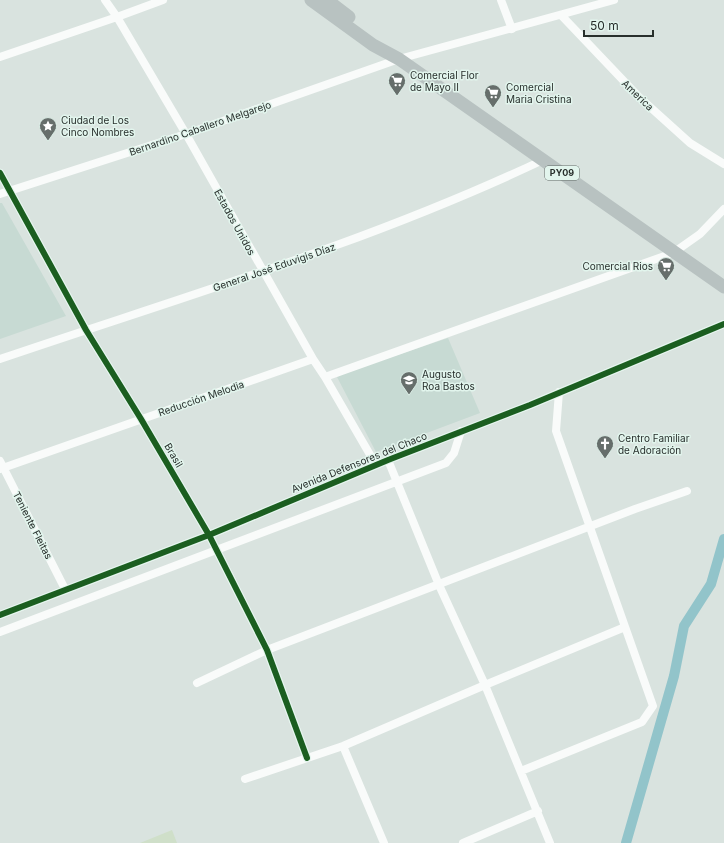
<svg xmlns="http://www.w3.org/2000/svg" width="724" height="843" viewBox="0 0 724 843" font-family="Inter,sans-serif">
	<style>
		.built { fill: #c7dad3 }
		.green { fill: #cfdfc9 }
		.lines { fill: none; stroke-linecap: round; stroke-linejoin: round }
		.canal { stroke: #92c4ca; stroke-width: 10 }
		.minor { stroke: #f9fbfa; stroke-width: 8 }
		.trunk { stroke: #b8c2c1; stroke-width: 13 }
		.cycleway-casing { stroke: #e2f5ed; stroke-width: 8 }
		.cycleway { stroke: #1b5e20; stroke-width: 6 }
		.labels { text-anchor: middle; stroke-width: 3; stroke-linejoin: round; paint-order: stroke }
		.shield { fill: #e2f5ed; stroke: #606a66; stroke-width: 1 }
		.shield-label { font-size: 9px; font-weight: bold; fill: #282f2c }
		.poi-label { font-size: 10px; fill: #282f2c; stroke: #e2f5ed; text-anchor: start }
		.street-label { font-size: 10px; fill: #282f2c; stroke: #e2f5ed }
	</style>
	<rect width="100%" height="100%" fill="#d9e3df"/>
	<path class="built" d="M0,203H2L66,316L0,339Z
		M448,338L480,413L376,452L337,377L347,372Z"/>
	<path class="green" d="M172,830L177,843H140Z"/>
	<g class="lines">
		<path class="canal" d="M626,843L674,676L684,626L711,584L724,539"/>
		<path class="minor" d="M105,0L117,17L186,134L313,359L325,377L376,465
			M501,0L512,29
			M561,15L639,97L690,143L724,164
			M0,57L117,17L163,0
			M0,173L86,330L141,419L209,535L267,650L307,758
			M0,194L186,134L399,59L614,0
			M0,359C182,297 368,243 543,160
			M325,377L673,253L700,234L724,209
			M388,460L439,585L485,685L550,843
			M0,461L65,589
			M0,469L313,359
			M0,615L209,535L388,460L530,405L724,324
			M0,632L446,463L454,453L461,431
			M197,683L267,650L635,509L687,491
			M343,746L384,843
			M521,771L642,722L653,706L556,431L559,392
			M245,779L343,746L485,685L625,627
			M463,843L538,811"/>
		<path class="trunk" d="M311,0L373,45L399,59L724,287
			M327,0L349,17"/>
		<g class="cycleway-casing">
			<path id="cycleway" d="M0,173L86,330L141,419L209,535L267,650L307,758
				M0,615L209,535L388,460L530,405L724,324"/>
		</g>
		<use href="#cycleway" class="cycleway"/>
	</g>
	<defs>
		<g id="supermarket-pin" transform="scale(0.9)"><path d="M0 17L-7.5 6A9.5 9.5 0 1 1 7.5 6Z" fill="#666e6b" stroke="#e2f5ed"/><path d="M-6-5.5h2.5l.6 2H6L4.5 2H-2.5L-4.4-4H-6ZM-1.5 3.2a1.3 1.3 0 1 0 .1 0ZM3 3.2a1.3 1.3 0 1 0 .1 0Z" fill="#fff"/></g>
		<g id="sight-pin" transform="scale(0.9)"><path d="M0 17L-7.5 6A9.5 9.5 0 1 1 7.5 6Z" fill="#666e6b" stroke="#e2f5ed"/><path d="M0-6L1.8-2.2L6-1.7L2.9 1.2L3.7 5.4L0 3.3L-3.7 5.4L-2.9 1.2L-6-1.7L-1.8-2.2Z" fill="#fff"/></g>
		<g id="school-pin" transform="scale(0.9)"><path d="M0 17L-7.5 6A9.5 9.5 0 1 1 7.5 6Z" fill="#666e6b" stroke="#e2f5ed"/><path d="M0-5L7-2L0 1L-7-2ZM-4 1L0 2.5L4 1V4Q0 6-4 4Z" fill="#fff"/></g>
		<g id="church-pin" transform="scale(0.9)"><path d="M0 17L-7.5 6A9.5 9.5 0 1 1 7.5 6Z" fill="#666e6b" stroke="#e2f5ed"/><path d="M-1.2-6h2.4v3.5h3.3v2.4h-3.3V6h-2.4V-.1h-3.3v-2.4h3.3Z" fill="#fff"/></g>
	</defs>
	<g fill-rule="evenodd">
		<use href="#supermarket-pin" x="397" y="81"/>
		<use href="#supermarket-pin" x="493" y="93"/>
		<use href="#sight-pin" x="48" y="126"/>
		<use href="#supermarket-pin" x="666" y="266"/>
		<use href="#school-pin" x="409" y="380"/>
		<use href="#church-pin" x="605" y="444"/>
	</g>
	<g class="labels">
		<rect class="shield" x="545" y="166" width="34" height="14" rx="3"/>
		<g class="shield-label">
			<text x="562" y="176">PY09</text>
		</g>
		<g class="poi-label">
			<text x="410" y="79">Comercial Flor<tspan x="410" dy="12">de Mayo II</tspan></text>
			<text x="506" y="91">Comercial<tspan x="506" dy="12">Maria Cristina</tspan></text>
			<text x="61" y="124">Ciudad de Los<tspan x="61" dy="12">Cinco Nombres</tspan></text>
			<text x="653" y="270" text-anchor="end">Comercial Rios</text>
			<text x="422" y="378">Augusto<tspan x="422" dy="12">Roa Bastos</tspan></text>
			<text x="618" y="442">Centro Familiar<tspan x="618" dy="12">de Adoración</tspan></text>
		</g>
		<g class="street-label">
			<text transform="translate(638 95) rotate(44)" y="4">America</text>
			<text transform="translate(200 128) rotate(-19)" y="4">Bernardino Caballero Melgarejo</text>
			<text transform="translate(235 222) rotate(61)" y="4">Estados Unidos</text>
			<text transform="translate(274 267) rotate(-19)" y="4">General José Eduvigis Díaz</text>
			<text transform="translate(201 398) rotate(-19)" y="4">Reducción Melodia</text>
			<text transform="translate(174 455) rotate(60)" y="4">Brasil</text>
			<text transform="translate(359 462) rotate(-22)" y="4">Avenida Defensores del Chaco</text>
			<text transform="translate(33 525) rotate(63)" y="4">Teniente Fleitas</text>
		</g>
	</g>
	<path d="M584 30v6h69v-6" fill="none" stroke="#282f2c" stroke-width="2"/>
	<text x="590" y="30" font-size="12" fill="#282f2c" stroke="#e2f5ed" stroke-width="3" paint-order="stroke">50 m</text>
</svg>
